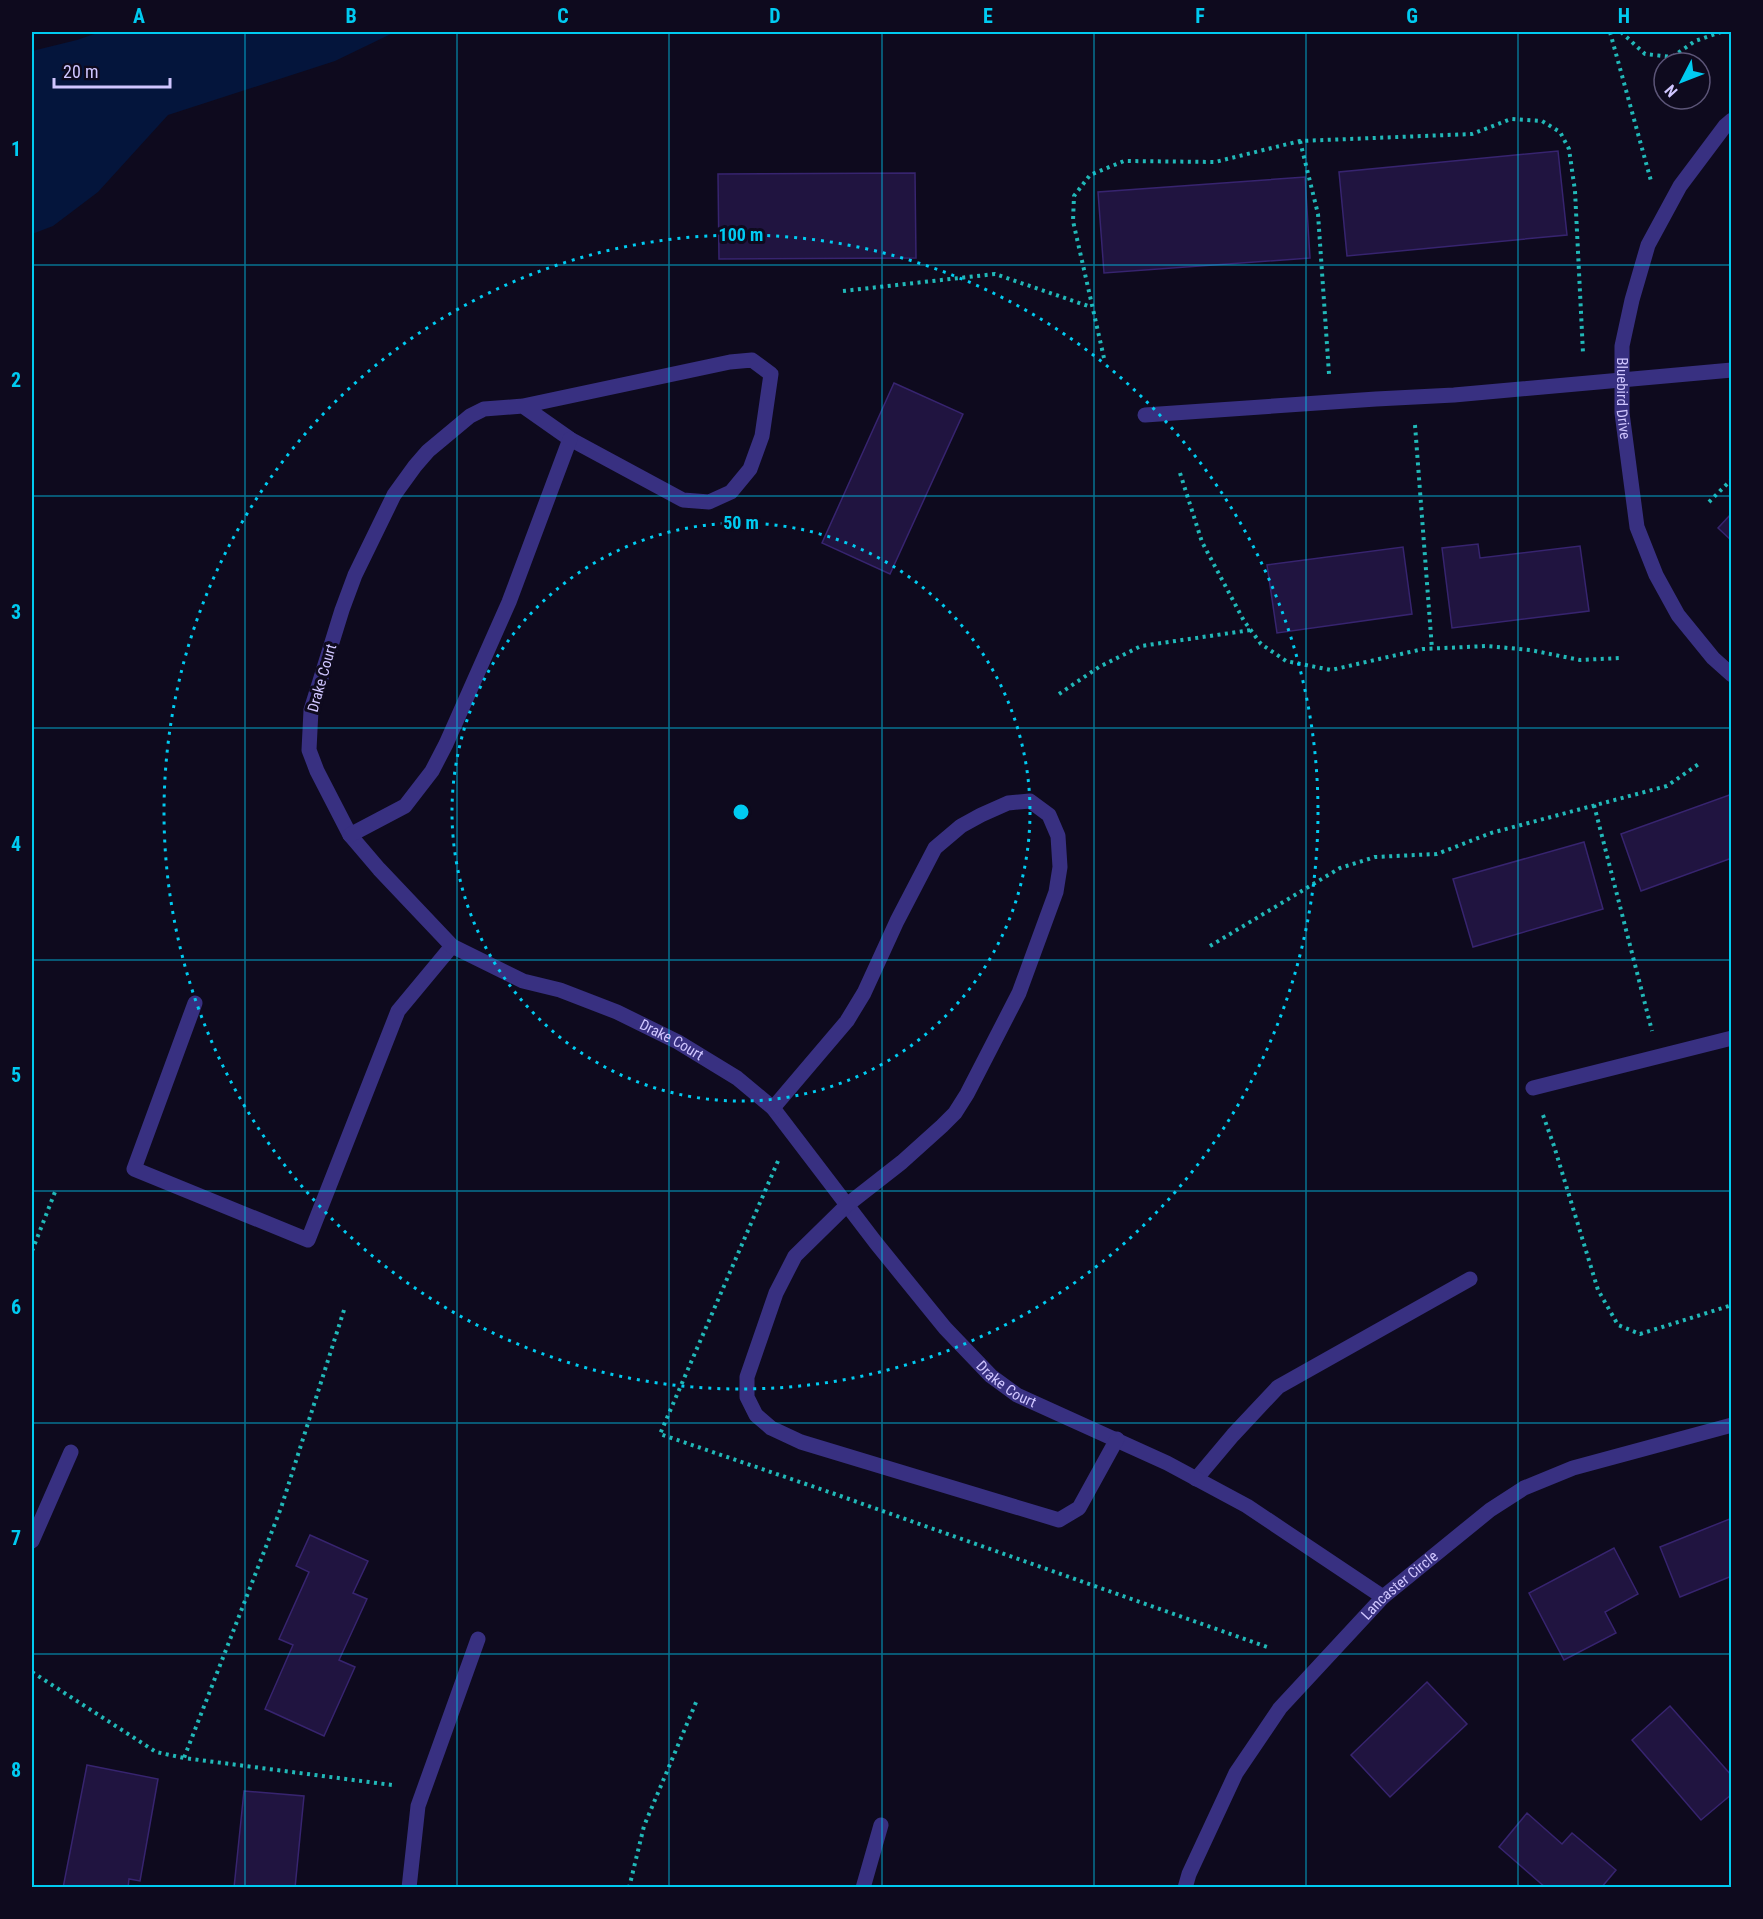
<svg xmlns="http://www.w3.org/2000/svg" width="1763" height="1919" viewBox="0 0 1763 1919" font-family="'Roboto Condensed',sans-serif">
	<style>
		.water { fill: #04153c }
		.building { fill: #201440; stroke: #37246f; stroke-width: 1.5 }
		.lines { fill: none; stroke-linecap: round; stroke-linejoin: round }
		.path { stroke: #21b8b8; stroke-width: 4; stroke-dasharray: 3 4.5; stroke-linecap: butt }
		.lane { stroke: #383081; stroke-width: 15 }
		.street { stroke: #383081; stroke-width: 15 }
		.grid { fill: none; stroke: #00cbf1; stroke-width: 1.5; stroke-opacity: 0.55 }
		.ring { fill: none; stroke: #00cbf1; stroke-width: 3; stroke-dasharray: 3 6 }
		.labels { text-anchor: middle; stroke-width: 6; stroke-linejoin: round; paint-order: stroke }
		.street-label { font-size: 15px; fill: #d0c6ff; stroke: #0e0a1e }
		.centre { fill: #00cbf1; stroke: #0e0a1e; stroke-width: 3 }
		.ring-label { font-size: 18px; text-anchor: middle; font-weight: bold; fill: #00cbf1; stroke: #0e0a1e; stroke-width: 6; stroke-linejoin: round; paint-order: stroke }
		.neatline { fill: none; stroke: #00cbf1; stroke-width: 2 }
		.grid-label { font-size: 20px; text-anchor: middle; font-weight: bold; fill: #00cbf1 }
	</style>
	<rect width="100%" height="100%" fill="#0e0a1e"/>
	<path class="water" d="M100,32H395L335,61L168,115L98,192L53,226L32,234V51L77,40Z"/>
	<path class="building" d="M1558,151L1567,235L1347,256L1339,172Z
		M915,173L916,258L719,259L718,174Z
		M1305,177L1310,258L1104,273L1098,192Z
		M894,383L963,414L890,574L822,543Z
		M1732,513V541L1718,528Z
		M1478,544L1480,558L1580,546L1589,611L1452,628L1442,548Z
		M1403,547L1412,614L1277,633L1267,565Z
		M1732,794V858L1641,891L1621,834Z
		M1584,842L1603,909L1473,947L1453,879Z
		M1732,1518V1576L1680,1597L1660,1547Z
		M310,1535L368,1561L353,1593L367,1599L339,1660L355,1667L324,1736L265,1709L293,1645L279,1639L309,1572L296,1566Z
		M1614,1548L1638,1594L1605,1612L1616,1633L1564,1660L1529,1593Z
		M1427,1682L1467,1724L1390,1797L1351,1755Z
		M1670,1706L1732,1776V1794L1701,1820L1632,1740Z
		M87,1765L158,1779L140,1881L129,1879L128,1888H63Z
		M244,1791L304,1796L295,1888H234Z
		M1527,1813L1562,1844L1572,1833L1616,1870L1601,1888H1546L1499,1847Z"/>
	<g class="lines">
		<path class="path" d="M1610,32L1651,181
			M1621,32L1645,54L1672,57L1695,41L1721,32
			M1300,141L1318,214L1329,374
			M843,291L995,274L1091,307
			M1104,358L1073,221L1074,196L1090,175L1124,161L1215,162L1300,141L1472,134L1511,119L1542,121L1560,132L1569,149L1575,191L1583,353
			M1415,425L1432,649
			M1180,473L1202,542L1244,621L1261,644L1286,661L1331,670L1423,649L1487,646L1530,650L1580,660L1621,658
			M1709,502L1732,479
			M1059,694L1099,667L1141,646L1251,630
			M1594,805L1652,1031
			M1210,946L1340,868L1375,857L1437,854L1491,833L1667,786L1700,763
			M1543,1115L1554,1146L1598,1290L1618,1325L1640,1334L1732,1305
			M778,1161L660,1434L832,1493L1267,1647
			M32,1251L55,1192
			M344,1310L281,1508L184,1758L392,1785
			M32,1672L156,1752L184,1758
			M629,1888L644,1826L697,1700"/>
		<path class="lane" d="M195,1003L134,1169L308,1240L398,1011L452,946
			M1196,1479L1233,1435L1278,1387L1470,1279
			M409,1888L418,1806L478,1639
			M863,1888L881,1825"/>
		<g class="street">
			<path id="s1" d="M1732,120L1725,126L1680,186L1648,245L1632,300L1622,346V413L1637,527L1656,575L1678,615L1713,658L1732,675"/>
			<path id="s2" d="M523,406L570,439L683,500L709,502L731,492L750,469L762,436L771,374L752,360L730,362L523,406L484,409L470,416L428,451L415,466L394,495L355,575L342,610L311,710L309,750L317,771L350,835L379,869L452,946L523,981L560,990L617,1012L678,1042L737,1078L773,1108L876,1243L945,1328L991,1376L1017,1395L1167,1463L1247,1506L1383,1597"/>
			<path d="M1145,415L1376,399L1454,395L1732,370"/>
			<path d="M350,835L405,806L432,771L446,744L509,602L570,439"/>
			<path d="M1533,1088L1732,1038"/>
			<path d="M773,1108L847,1021L864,993L897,921L935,848L961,826L981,815L1008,803L1030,801L1049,815L1058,836L1060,867L1056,892L1019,993L967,1094L955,1113L942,1126L902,1162L847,1205L795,1256L776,1293L747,1377V1397L756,1415L771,1428L801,1442L1059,1520L1079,1508L1117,1439"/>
			<path d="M32,1541L71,1452"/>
			<path id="s3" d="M1185,1888L1189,1874L1236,1773L1280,1708L1383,1597L1490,1510L1524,1488L1573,1468L1732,1425"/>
		</g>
	</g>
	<path class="grid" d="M245,32V1888M457,32V1888M669,32V1888M882,32V1888M1094,32V1888M1306,32V1888M1518,32V1888M32,265H1732M32,496H1732M32,728H1732M32,960H1732M32,1191H1732M32,1423H1732M32,1654H1732"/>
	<g class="ring">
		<circle cx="741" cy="812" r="289"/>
		<circle cx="741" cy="812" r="577"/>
	</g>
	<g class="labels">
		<g class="street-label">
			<text dy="5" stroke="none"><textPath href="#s1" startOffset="308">Bluebird Drive</textPath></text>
			<text transform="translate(322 678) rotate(-74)" y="5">Drake Court</text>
			<text dy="5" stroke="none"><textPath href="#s2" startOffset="1542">Drake Court</textPath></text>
			<text dy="5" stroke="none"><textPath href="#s2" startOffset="2028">Drake Court</textPath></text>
			<text dy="5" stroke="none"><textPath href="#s3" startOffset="376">Lancaster Circle</textPath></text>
		</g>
	</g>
	<circle cx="741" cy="812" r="9" class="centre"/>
	<g class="ring-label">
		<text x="741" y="241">100 m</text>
		<text x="741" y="529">50 m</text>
	</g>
	<rect width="1763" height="1919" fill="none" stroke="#0e0a1e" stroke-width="66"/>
	<g transform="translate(1682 81) rotate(228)"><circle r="28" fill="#0e0a1e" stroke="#5c5578" stroke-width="1.5"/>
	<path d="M0-4.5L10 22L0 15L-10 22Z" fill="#00cbf1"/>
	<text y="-9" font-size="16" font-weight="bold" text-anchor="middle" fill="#d0c6ff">N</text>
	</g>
	<path d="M54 78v9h116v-9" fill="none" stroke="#d0c6ff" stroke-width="3"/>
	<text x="63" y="78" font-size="18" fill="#d0c6ff" stroke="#0e0a1e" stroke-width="4.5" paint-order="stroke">20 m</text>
	<rect x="33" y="33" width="1697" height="1853" class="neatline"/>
	<g class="grid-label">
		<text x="139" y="23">A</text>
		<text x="351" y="23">B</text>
		<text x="563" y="23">C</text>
		<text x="775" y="23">D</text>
		<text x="988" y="23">E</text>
		<text x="1200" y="23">F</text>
		<text x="1412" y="23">G</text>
		<text x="1624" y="23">H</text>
		<text x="16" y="156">1</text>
		<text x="16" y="387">2</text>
		<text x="16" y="619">3</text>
		<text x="16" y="851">4</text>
		<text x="16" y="1082">5</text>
		<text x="16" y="1314">6</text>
		<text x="16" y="1545">7</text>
		<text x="16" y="1777">8</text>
	</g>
</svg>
